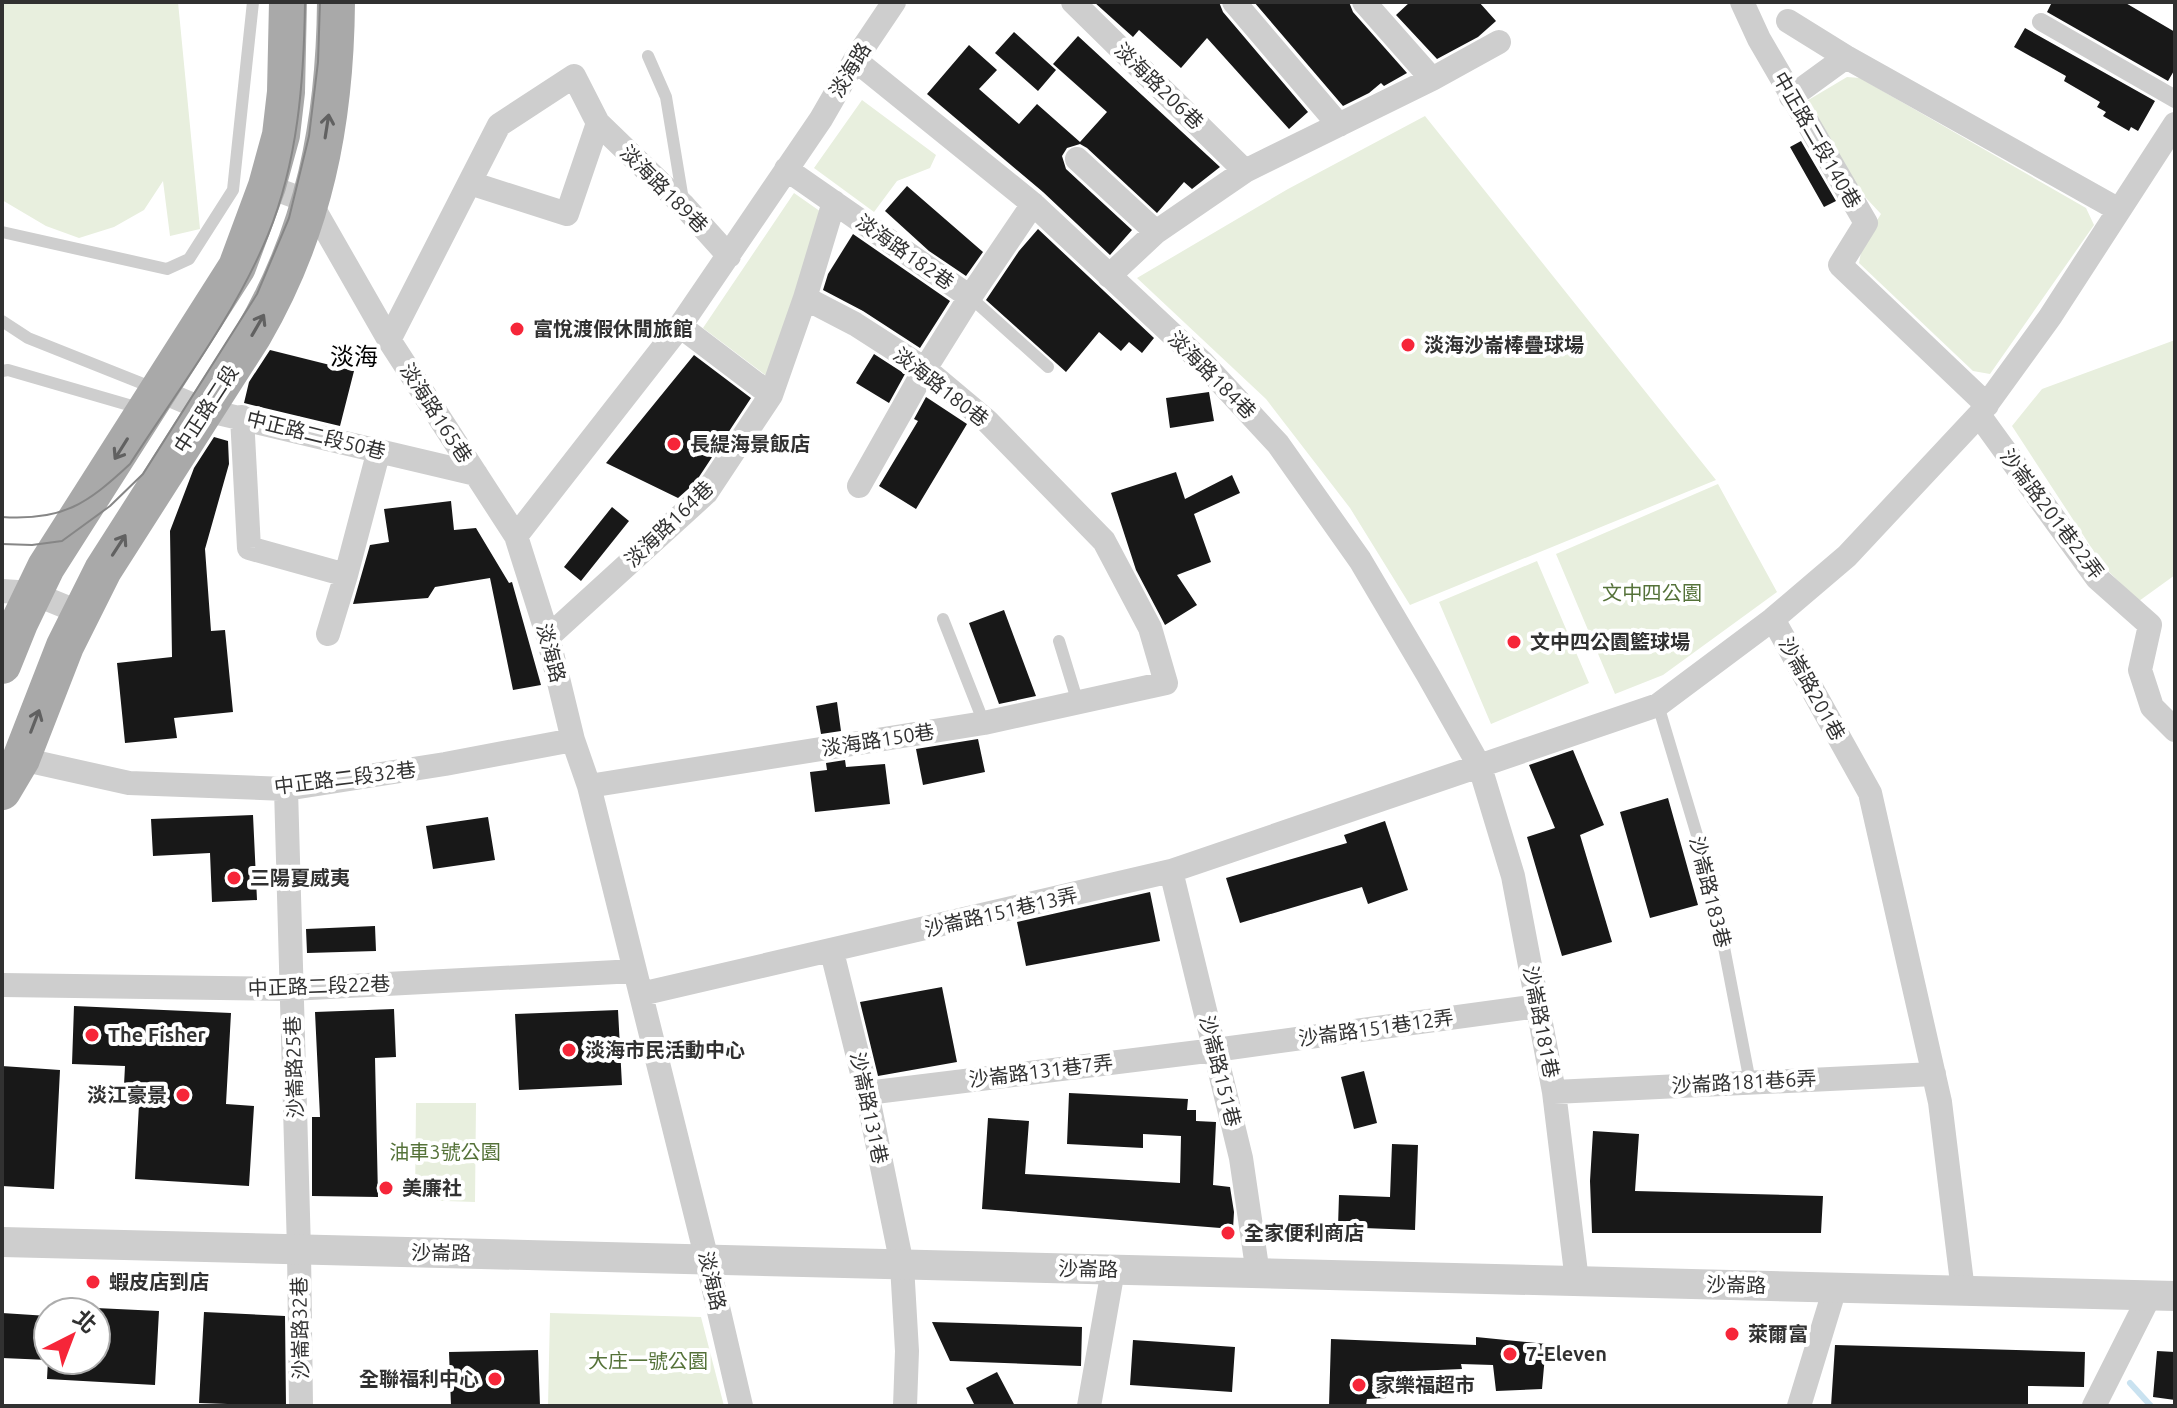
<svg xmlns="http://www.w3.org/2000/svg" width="2177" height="1408" viewBox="0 0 2177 1408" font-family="Ubuntu,'Noto Sans TC',sans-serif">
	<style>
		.green { fill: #e8efde }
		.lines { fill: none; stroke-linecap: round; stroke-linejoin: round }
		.stream { stroke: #c9e2f0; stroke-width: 6 }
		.building { fill: #181818 }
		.service { stroke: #cecece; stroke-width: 12 }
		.pedestrian { stroke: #cecece; stroke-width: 18 }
		.minor { stroke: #cecece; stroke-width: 24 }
		.tertiary { stroke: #cecece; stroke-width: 30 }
		.primary { stroke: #a9a9a9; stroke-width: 38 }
		.tram { stroke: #868686; stroke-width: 2 }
		.oneway { stroke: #616161 }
		.poi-dot { fill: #f62639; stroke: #fff; stroke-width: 3 }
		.labels { text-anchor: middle; stroke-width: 8; stroke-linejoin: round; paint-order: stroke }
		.street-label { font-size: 20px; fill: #313131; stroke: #fff }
		.poi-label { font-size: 20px; font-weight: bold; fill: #313131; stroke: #fff; text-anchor: start }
		.park-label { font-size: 20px; fill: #557239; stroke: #fff }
		.quarter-label { font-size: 24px; fill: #000; stroke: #fff }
	</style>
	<rect width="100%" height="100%" fill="#fff"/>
	<path class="green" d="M2,2H178L200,229L170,236L163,181L144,210L114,227L79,238L46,226L2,200Z
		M1847,77L1860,78L2086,208L2094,225L1990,374L1973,371L1859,263L1863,242L1881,214L1852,183L1805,102Z
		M862,100L936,155L930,168L897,181L874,212L814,168Z
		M1425,116L1716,480L1410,605L1350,508L1266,399L1137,278L1288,189Z
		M794,193L824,214L768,377L703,328Z
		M2175,340V575L2139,601L2104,567L2012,426L2042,389Z
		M1718,484L1777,592L1663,675L1615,694L1556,554Z
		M1537,561L1589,683L1491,724L1439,602Z
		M416,1103H476L475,1202L415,1200Z
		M550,1313L701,1317L724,1406H548Z"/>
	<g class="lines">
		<path class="stream" d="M2130,1383L2151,1406"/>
	</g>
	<path class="building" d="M1094,2H1219L1223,12L1308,112L1289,129L1207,38L1181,68L1139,30L1133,37Z
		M1254,2H1349L1353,12L1407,73L1384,86L1381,83L1369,93L1343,106Z
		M1410,2H1479L1496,21L1478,37L1437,59L1396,15Z
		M2052,2H2124L2175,32V69L2168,81L2047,12Z
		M2025,28L2155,101L2138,131L2131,127L2129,131L2103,116L2106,112L2097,107L2100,102L2064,81L2066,76L2014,47Z
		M1014,32L1056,70L1038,91L995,53Z
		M1078,36L1220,167L1192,189L1184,182L1157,213L1087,148L1080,144L1067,148L1062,156L1066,169L1132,230L1110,255L1043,192L927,94L969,45L997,70L979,89L1019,124L1037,104L1080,142L1107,112L1053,64Z
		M1801,141L1836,201L1824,207L1790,147Z
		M907,186L983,252L966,276L929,251L885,211Z
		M1038,229L1154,338L1142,353L1129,342L1121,351L1099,332L1066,372L986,300L1019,251Z
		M853,234L950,301L920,348L863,311L823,290L828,274Z
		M270,350L354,371L340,426L244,403L249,382Z
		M874,354L905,374L889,403L856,383Z
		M694,355L751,398L695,483L678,498L606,463Z
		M1209,392L1214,421L1170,428L1166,398Z
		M926,397L967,424L916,509L879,486L918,421L914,419Z
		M214,437L228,441L229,464L205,549L211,631L225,630L233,712L174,718L177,738L125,743L117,663L172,657L170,531L194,468Z
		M1176,472L1185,499L1232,475L1240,493L1194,514L1211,562L1177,575L1197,605L1165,625L1136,570L1111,493Z
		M451,501L454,530L476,528L509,583L512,582L541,685L513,690L490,578L435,587L428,598L353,604L370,545L389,542L384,509Z
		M612,507L629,521L581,581L564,567Z
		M1004,610L1036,696L999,704L969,623Z
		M837,702L841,731L821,734L816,706Z
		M978,739L985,772L923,785L916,749Z
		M1573,750L1604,825L1580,835L1612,942L1562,956L1527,837L1555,828L1529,765Z
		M845,760L846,767L885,764L890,804L815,812L810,772L827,770L826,763Z
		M1668,798L1698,905L1650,918L1620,812Z
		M253,815L257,900L212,902L210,853L153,856L151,819Z
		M488,817L495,860L433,869L426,826Z
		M1385,821L1408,890L1368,904L1362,887L1240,923L1226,878L1347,843L1344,835Z
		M1150,892L1160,941L1026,966L1017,922Z
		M375,926L376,951L307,953L306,929Z
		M942,987L957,1062L878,1076L860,1002Z
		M74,1006L231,1013L226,1104L254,1106L249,1186L135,1179L140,1086L124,1085L125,1066L72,1064Z
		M394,1009L396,1057L375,1058L378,1197L312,1196V1117H320L315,1012Z
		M618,1010L622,1085L519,1090L515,1014Z
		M2,1066L60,1070L54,1189L2,1186Z
		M1364,1071L1377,1123L1354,1129L1341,1077Z
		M1069,1093L1188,1099L1187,1110H1196V1121L1216,1122L1213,1185L1230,1187L1234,1212L1233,1229L982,1209L988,1118L1029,1121L1025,1174L1180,1183L1181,1136L1143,1134V1148L1067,1144Z
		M1593,1131L1639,1134L1635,1191L1823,1196L1821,1233H1592L1590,1181Z
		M1392,1144L1418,1145L1415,1230L1338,1227L1339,1195L1390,1197Z
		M96,1308L159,1311L155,1385L47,1379L48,1360L2,1358V1313L48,1316V1360H96Z
		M204,1312L285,1316L286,1406L199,1403Z
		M932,1322L1082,1327L1081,1366L950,1361Z
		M1476,1337L1546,1344L1542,1389L1496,1391L1493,1365L1461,1364L1462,1369L1389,1372L1386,1398L1367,1399L1366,1406H1329L1331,1339L1476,1345Z
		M1133,1340L1235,1347L1232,1392L1130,1385Z
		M1835,1345L2085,1352L2084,1387L2028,1386V1406H1831Z
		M538,1350L540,1406H451L449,1352Z
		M2157,1351L2175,1352V1400L2153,1397Z
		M997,1372L1015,1406H975L966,1388Z"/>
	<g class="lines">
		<path class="service" d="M648,56L666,97L683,200
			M2,232L167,269L189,259L233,190L253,2
			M970,297L1048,367
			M2,321L28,338L156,389
			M2,371L8,370L139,408
			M943,619L984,723
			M1059,641L1078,703
			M1658,705L1712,885L1750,1082"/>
		<path class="pedestrian" d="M2041,22L2175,99"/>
		<path class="minor" d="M1073,2L1245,171
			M1234,2L1339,125
			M1364,2L1432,79
			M1742,2L1759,39L1866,223L1840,265L1987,405
			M1788,21L1846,57L2119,210
			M855,60L1033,204L1202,362L1278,444L1360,560L1428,675L1480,767L1513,876L1554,1092L1577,1281
			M1791,97L1846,57
			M1077,159L1156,232
			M786,169L970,297L1033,204
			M470,183L567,214L598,123L684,206L729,256
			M267,186L310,202L389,340L516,536L548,637L573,740L589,786L707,1260L741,1406
			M1109,276L1156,232L1245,171L1432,79L1499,42
			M805,298L834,202
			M389,340L499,125L574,76L598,123
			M158,390L205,410L476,474
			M1979,415L2097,578L2150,625L2140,670L2152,707L2175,730
			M242,417L249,548L346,575L379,450
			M859,486L925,369L970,297
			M516,536L680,326L821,119L855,60L894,2
			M2,591L32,593L81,613
			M1773,619L1870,793L1940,1102L1963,1291
			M328,634L346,575
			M548,637L706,493L771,395
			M21,759L129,783L286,789L445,764L573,740
			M589,786L984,723L1166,683L1150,628L1104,541L987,421L925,369L855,324L805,298L771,395L680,326
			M286,789L299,1250L301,1406
			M1171,871L1241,1158L1258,1274
			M832,952L867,1093L902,1265L907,1351L905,1406
			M2,985L291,989L635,971
			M641,994L1171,871L1658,705L1773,619L1847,556L1979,415L2050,317L2175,124
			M1554,1092L1934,1074
			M867,1093L1215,1050L1538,1006
			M1089,1406L1113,1270
			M1799,1406L1835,1288
			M2094,1406L2150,1295"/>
		<path class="tertiary" d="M2,1242L2175,1296"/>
		<path class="primary" d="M2,665L19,623L46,567L237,267L267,186L281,135L286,92L288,2
			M2,791L21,759L65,646L103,570L253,335C314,230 335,123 336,2"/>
		<path class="tram" d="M2,517C63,521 87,504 130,464C178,390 234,317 268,235C298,161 304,81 305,2
			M2,544L32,545L62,541L110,506L143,474L257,294L289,218L309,136L318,62L320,2"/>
	</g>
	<defs><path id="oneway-shaft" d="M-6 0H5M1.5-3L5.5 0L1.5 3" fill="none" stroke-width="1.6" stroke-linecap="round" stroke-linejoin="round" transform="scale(2)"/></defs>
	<g class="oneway">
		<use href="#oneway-shaft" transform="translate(327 126) rotate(-81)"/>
		<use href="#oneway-shaft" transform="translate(258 325) rotate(-60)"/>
		<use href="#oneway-shaft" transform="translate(121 449) rotate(122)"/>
		<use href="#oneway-shaft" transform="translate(119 545) rotate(-57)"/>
		<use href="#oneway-shaft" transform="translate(35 721) rotate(-69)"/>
	</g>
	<g class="poi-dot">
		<circle cx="517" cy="329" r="8"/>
		<circle cx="1408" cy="345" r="8"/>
		<circle cx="674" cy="444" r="8"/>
		<circle cx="1514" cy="642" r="8"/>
		<circle cx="234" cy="878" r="8"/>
		<circle cx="92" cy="1035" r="8"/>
		<circle cx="569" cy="1050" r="8"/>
		<circle cx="183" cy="1095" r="8"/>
		<circle cx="386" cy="1188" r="8"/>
		<circle cx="1228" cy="1233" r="8"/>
		<circle cx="93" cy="1282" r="8"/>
		<circle cx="1732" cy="1334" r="8"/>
		<circle cx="1510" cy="1354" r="8"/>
		<circle cx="495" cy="1379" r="8"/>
		<circle cx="1359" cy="1385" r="8"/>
	</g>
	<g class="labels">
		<g class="street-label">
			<text transform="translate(850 70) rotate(-59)" y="7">淡海路</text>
			<text transform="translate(1159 86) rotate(44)" y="7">淡海路206巷</text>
			<text transform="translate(1817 140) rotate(60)" y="7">中正路二段140巷</text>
			<text transform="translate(664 189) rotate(45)" y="7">淡海路189巷</text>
			<text transform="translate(905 252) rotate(35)" y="7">淡海路182巷</text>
			<text transform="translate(1212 375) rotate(45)" y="7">淡海路184巷</text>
			<text transform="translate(941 387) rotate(38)" y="7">淡海路180巷</text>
			<text transform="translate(206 409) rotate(-57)" y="7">中正路二段</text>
			<text transform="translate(436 413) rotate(57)" y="7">淡海路165巷</text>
			<text transform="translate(316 435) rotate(14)" y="7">中正路二段50巷</text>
			<text transform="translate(2052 514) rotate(53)" y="7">沙崙路201巷22弄</text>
			<text transform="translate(669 524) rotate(-44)" y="7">淡海路164巷</text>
			<text transform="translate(551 653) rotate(75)" y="7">淡海路</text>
			<text transform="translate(1812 689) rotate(61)" y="7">沙崙路201巷</text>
			<text transform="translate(878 740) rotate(-9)" y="7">淡海路150巷</text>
			<text transform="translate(345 778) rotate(-7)" y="7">中正路二段32巷</text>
			<text transform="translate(1710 892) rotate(76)" y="7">沙崙路183巷</text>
			<text transform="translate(1001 912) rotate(-13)" y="7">沙崙路151巷13弄</text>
			<text transform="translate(319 986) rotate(-2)" y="7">中正路二段22巷</text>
			<text transform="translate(1541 1022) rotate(79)" y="7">沙崙路181巷</text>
			<text transform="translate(1376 1028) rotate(-8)" y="7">沙崙路151巷12弄</text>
			<text transform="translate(294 1067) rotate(-92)" y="7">沙崙路25巷</text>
			<text transform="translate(1041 1071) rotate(-7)" y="7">沙崙路131巷7弄</text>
			<text transform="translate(1220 1071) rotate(76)" y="7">沙崙路151巷</text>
			<text transform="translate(1744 1082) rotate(-3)" y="7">沙崙路181巷6弄</text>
			<text transform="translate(869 1108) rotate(78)" y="7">沙崙路131巷</text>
			<text transform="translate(441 1253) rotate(1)" y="7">沙崙路</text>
			<text transform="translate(1088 1269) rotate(1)" y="7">沙崙路</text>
			<text transform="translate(712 1281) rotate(77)" y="7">淡海路</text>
			<text transform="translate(1736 1285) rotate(1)" y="7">沙崙路</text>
			<text transform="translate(300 1328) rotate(-91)" y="7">沙崙路32巷</text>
		</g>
		<g class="poi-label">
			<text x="533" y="336">富悅渡假休閒旅館</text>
			<text x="1424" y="352">淡海沙崙棒疊球場</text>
			<text x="690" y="451">長緹海景飯店</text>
			<text x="1530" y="649">文中四公園籃球場</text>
			<text x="250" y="885">三陽夏威夷</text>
			<text x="108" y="1042">The Fisher</text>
			<text x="585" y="1057">淡海市民活動中心</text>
			<text x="167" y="1102" text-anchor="end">淡江豪景</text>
			<text x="402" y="1195">美廉社</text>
			<text x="1244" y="1240">全家便利商店</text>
			<text x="109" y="1289">蝦皮店到店</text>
			<text x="1748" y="1341">萊爾富</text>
			<text x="1526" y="1361">7-Eleven</text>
			<text x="479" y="1386" text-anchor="end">全聯福利中心</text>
			<text x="1375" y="1392">家樂福超市</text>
		</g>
		<g class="park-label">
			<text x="1652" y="600">文中四公園</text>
			<text x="445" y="1159">油車3號公園</text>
			<text x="648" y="1368">大庄一號公園</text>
		</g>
		<g class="quarter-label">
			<text x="354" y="365">淡海</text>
		</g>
	</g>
	<rect width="2177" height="1408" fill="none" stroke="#313131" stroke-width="8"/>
	<g transform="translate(72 1336) rotate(42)"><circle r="38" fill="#ffffff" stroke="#adadad" stroke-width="2"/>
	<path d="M0-6L14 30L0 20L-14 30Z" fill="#f62639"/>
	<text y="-12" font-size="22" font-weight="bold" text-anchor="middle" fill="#313131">北</text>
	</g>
</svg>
